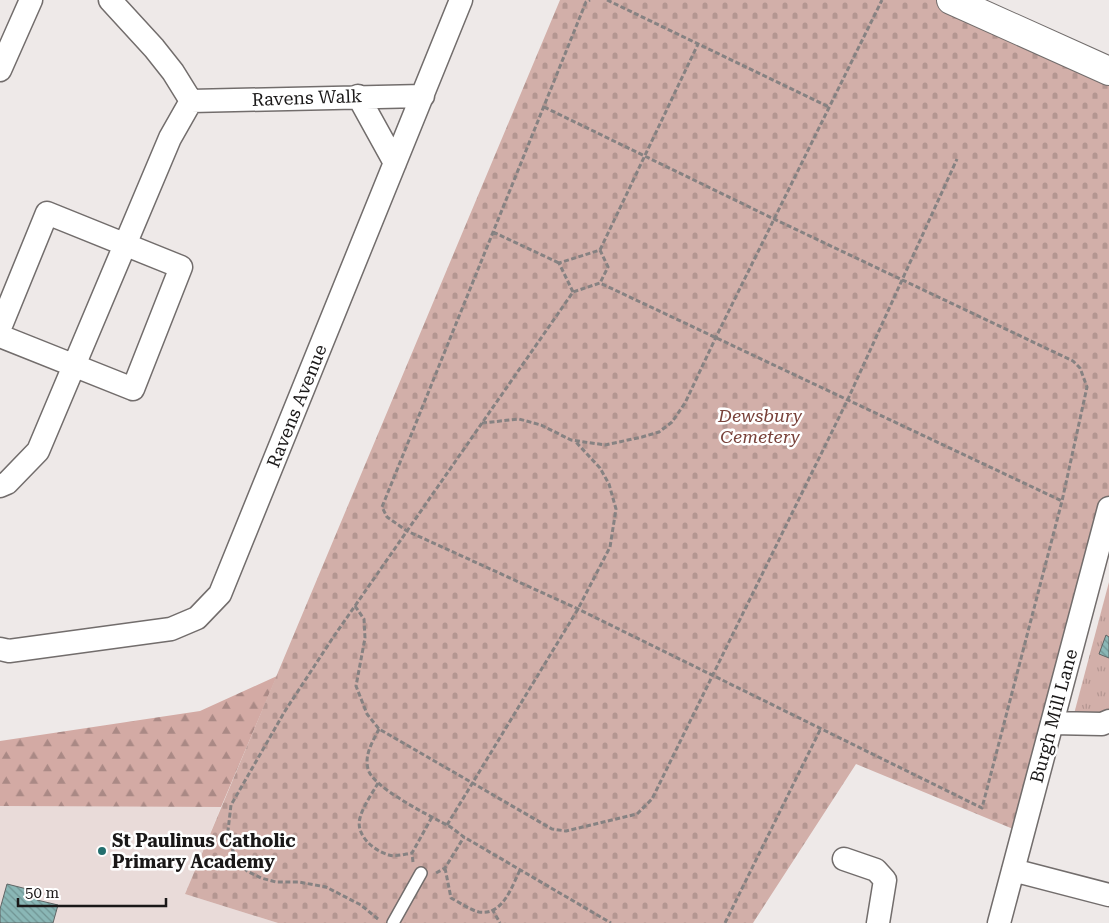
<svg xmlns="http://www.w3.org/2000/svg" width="1109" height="923" viewBox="0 0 1109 923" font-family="'Roboto Serif',serif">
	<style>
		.built { fill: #e9dbd9 }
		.grass { fill: url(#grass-tufts) }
		.forest { fill: url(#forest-firs) }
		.cemetery { fill: url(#cemetery-stones) }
		.building { fill: url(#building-back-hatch); stroke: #606565 }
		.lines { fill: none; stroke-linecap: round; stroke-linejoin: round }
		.service-casing { stroke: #726d6c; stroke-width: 14 }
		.minor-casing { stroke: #726d6c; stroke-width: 25 }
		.tertiary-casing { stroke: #726d6c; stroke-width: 30 }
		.path { stroke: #868282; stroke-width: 3; stroke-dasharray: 5 2.5; stroke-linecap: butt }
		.service { stroke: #fff; stroke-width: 11 }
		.minor { stroke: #fff; stroke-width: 22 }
		.tertiary { stroke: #fff; stroke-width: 28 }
		.poi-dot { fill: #236f6e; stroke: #fff; stroke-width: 2 }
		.labels { text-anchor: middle; stroke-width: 5; stroke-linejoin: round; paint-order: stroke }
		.street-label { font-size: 18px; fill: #1a1818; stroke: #fff }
		.park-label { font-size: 18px; font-style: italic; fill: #79423a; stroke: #fff }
		.poi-label { font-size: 18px; font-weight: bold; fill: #1a1818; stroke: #fff; text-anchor: start }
	</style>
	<defs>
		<pattern id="grass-tufts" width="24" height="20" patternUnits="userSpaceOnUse" patternTransform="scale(1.25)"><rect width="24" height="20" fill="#d2afa9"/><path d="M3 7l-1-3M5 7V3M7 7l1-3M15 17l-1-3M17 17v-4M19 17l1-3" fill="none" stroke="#b49691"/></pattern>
		<pattern id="forest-firs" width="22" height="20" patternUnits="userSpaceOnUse" patternTransform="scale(1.25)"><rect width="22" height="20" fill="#d3aaa4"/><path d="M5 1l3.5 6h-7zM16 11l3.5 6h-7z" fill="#aa8985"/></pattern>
		<pattern id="cemetery-stones" width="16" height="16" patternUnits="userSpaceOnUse" patternTransform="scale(1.25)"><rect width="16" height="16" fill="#d2afa9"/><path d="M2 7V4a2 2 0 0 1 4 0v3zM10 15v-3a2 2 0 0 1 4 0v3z" fill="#b49691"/></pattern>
		<pattern id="building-back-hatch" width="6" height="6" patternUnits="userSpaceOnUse" patternTransform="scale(1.25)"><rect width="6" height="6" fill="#8ab7b6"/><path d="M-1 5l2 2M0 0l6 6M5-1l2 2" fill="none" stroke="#709493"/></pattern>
	</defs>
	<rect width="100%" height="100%" fill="#eee9e8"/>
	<path class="built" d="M0,806L221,807L185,894L278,923H0Z"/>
	<path class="grass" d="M1109,582V713L1074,714Z"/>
	<path class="forest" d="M277,676L221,807L0,806V741L200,711Z"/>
	<path class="cemetery" d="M560,0H951L1109,71V508L1023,833L856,764L753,923H278L185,894Z"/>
	<path class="building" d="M1106,635L1109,637V658L1099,654Z
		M7,884L39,892L37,900L58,905L53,923H0V909Z"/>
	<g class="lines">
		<g class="service-casing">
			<path id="service" d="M393,923L421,873"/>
		</g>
		<g class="minor-casing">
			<path id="minor" d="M0,70L31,0
				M358,96L395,163
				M191,101L423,96
				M0,328L47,213L181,267L133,389L0,336
				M0,486L7,483L38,451L170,138L191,101L173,72L154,48L110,0
				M0,649L9,651L171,629L197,618L220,594L461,0
				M1052,723L1102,724L1109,721
				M844,859L876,870L885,880L878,923
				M1013,870L1109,895
				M999,923L1109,508"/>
		</g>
		<g class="tertiary-casing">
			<path id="tertiary" d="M951,0L1109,71"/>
		</g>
		<path class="path" d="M607,0L829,107
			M544,107L774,219L1073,361L1080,368L1087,387L1062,501L982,808L578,609L407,531L387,517L382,507L586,2L590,0
			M493,232L559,263
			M600,250L698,44
			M573,292L559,263L600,250L608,267L600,283
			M482,423L519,419L541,425L571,440L605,445L642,437L659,432L672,422L685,403L716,337L882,0
			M355,606L364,619L365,638L356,686L367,714L379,729L552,829L566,831L637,814L652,799L848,399L957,159
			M379,729C373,741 364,755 368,769C372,787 428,815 445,824C452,827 458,833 464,837L611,923
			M378,783C372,794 363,806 360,818C355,835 374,851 389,855C395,857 405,854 412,853
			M447,825L578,609L610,547L616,509L609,484L600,468L575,441
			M413,862L412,853L432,817
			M445,868L451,898C459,902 470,910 479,912C503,916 512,886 520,870
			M436,873L445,868L464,837
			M492,909L500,923
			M378,919L361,905L326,887L299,882H276L261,878L247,871L236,857L227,839L231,805L285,711L332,639L573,292L600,283L1062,501
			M725,923L821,728"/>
		<use href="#service" class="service"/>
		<use href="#minor" class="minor"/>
		<use href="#tertiary" class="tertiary"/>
	</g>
	<circle class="poi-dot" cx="102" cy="851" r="5"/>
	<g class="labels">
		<g class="street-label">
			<text transform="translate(307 98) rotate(-2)" y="6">Ravens Walk</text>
			<text transform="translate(297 406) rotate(-68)" y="6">Ravens Avenue</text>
			<text transform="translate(1054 716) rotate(-75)" y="6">Burgh Mill Lane</text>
		</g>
		<g class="park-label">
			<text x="760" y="422">Dewsbury<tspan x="760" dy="21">Cemetery</tspan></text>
		</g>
		<g class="poi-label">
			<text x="112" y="847">St Paulinus Catholic<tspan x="112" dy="21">Primary Academy</tspan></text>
		</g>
	</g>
	<path d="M18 898v8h148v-8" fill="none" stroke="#1a1818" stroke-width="2.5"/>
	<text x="25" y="898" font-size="15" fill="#1a1818" stroke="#ffffff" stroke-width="4" paint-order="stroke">50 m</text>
</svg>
